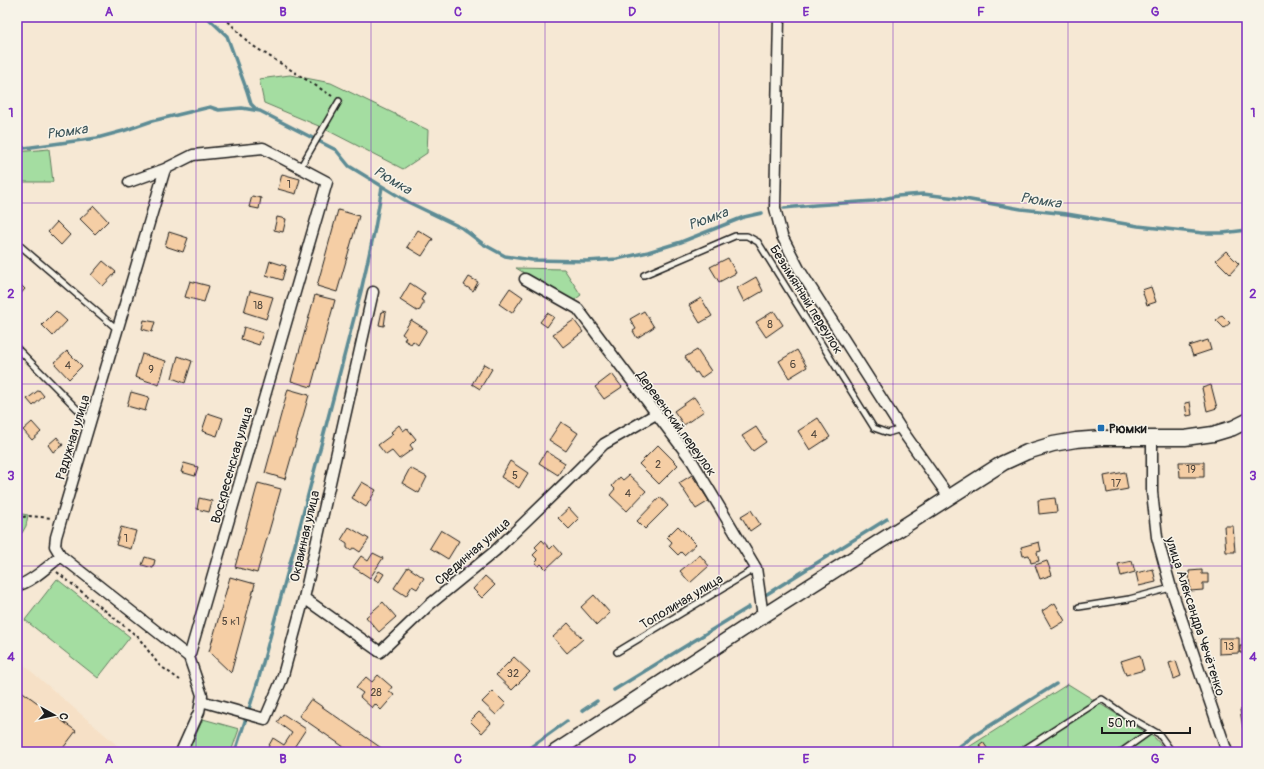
<svg xmlns="http://www.w3.org/2000/svg" width="1264" height="769" viewBox="0 0 1264 769" font-family="Pangolin,sans-serif">
	<style>
		.built { fill: #f6e0c6 }
		.green { fill: #a4dda1; stroke: #607c5e }
		.lines { fill: none; stroke-linecap: round; stroke-linejoin: round }
		.stream { stroke: #5d8c95; stroke-width: 3.5 }
		.building { fill: #f5cea5; stroke: #1c1c1c }
		.lane-casing { stroke: #1c1c1c; stroke-width: 8 }
		.street-casing { stroke: #1c1c1c; stroke-width: 13 }
		.secondary-casing { stroke: #1c1c1c; stroke-width: 17 }
		.path { stroke: #1c1c1c; stroke-width: 2; stroke-dasharray: 3 3; stroke-linecap: butt }
		.lane { stroke: #f7f3e8; stroke-width: 5 }
		.street { stroke: #f7f3e8; stroke-width: 10 }
		.secondary { stroke: #f7f3e8; stroke-width: 14 }
		.grid { fill: none; stroke: #7b2cbf; stroke-width: 1; stroke-opacity: 0.55 }
		.poi-dot { fill: #1f6fb2; stroke: #f7f3e8; stroke-width: 1.5 }
		.labels { text-anchor: middle; stroke-width: 3; stroke-linejoin: round; paint-order: stroke }
		.number-label { font-size: 11px; fill: #52483e }
		.street-label { font-size: 13px; fill: #1c1c1c; stroke: #f7f3e8 }
		.poi-label { font-size: 13px; font-weight: bold; fill: #1c1c1c; stroke: #f7f3e8; text-anchor: start }
		.water-label { font-size: 14px; font-style: italic; fill: #3c5459; stroke: #f7f3e8 }
		.neatline { fill: none; stroke: #7b2cbf; stroke-width: 1.5 }
		.grid-label { font-size: 13px; text-anchor: middle; font-weight: bold; fill: #7b2cbf }
	</style>
	<rect width="100%" height="100%" fill="#f6e8d4"/>
	<filter id="ink" filterUnits="userSpaceOnUse"><feTurbulence type="fractalNoise" baseFrequency=".025" numOctaves="2"/><feDisplacementMap in="SourceGraphic" scale="8" xChannelSelector="R" yChannelSelector="G"/><feConvolveMatrix kernelMatrix="1 2 1 2 8 2 1 2 1" color-interpolation-filters="sRGB"/></filter>
	<g filter="url(#ink)">
		<path class="built" d="M17,659L125,752H17Z"/>
		<path class="green" d="M290,75L331,83L428,130L427,153L403,169L321,127L264,103L259,79Z
			M49,149L53,182H17V152Z
			M516,268L564,269L581,295L572,302Z
			M17,513L28,515L26,526L22,533L17,532Z
			M57,579L130,637L98,678L25,620Z
			M1068,684L1155,738L1167,752H961Z
			M203,719L239,729L231,752H188Z"/>
		<g class="lines">
			<path class="stream" d="M207,17L227,36L247,91L251,104L257,110
				M17,149L97,138L123,131L152,121L210,107L219,110L242,108L260,111L336,150L349,166L408,202L462,228L483,244L505,256L532,260L587,261L617,259L648,252L681,242L744,217L762,213
				M784,208L815,205L874,201L897,196L923,194L965,199L1021,209L1067,214L1138,226L1203,233H1223L1247,230
				M767,594L887,519
				M614,690L749,607
				M582,711L597,701
				M235,752L258,681L295,545L361,291L375,228L382,187
				M524,752L567,721
				M952,752L975,735L1056,684"/>
		</g>
		<path class="building" d="M282,174L300,179L296,194L278,189Z
			M252,196L261,198L259,209L249,207Z
			M94,206L108,221L95,234L80,219Z
			M338,210L359,216L337,292L317,286Z
			M277,217L286,219L283,232L274,230Z
			M57,222L70,235L61,245L48,232Z
			M418,230L433,239L422,256L407,247Z
			M169,232L188,238L183,252L165,246Z
			M1226,251L1239,264L1230,274L1216,260Z
			M728,258L736,273L719,282L710,267Z
			M103,261L116,272L103,286L91,275Z
			M270,261L286,266L282,280L266,275Z
			M469,277L478,282L473,291L464,285Z
			M756,277L763,291L744,302L737,288Z
			M190,281L209,286L204,302L185,297Z
			M18,282L25,289L17,298V284Z
			M410,283L425,293L421,300L423,301V304L420,310L417,311L400,300Z
			M1151,287L1156,302L1147,305L1142,290Z
			M510,288L523,297L512,313L499,304Z
			M250,291L273,297L266,319L244,312Z
			M315,295L335,300L311,387L291,381Z
			M701,298L712,316L700,323L689,305Z
			M56,311L67,321L53,336L42,325Z
			M382,311L386,312L384,326L379,325Z
			M644,311L654,327L637,338L633,331L636,329L630,319Z
			M774,311L783,325L766,337L756,322Z
			M547,313L554,317L547,327L540,322Z
			M1222,315L1230,323L1224,328L1216,320Z
			M144,320L155,322L152,332L142,329Z
			M411,320L427,330L418,345L413,341L411,344L404,340L406,337L402,334Z
			M574,320L583,332L563,347L553,334Z
			M244,327L263,333L259,345L241,339Z
			M1208,340L1211,350L1193,356L1189,346Z
			M697,350L711,371L701,378L697,372L695,373L685,357Z
			M797,350L807,367L789,378L779,361Z
			M67,351L82,366L69,379L54,363Z
			M142,354L166,361L159,385L135,377Z
			M178,356L192,361L185,383L172,378Z
			M484,364L492,369L480,389L472,384Z
			M612,374L622,387L604,399L595,387Z
			M1211,385L1217,408L1207,411L1202,388Z
			M288,389L309,395L285,479L265,473Z
			M39,390L44,396L33,406L27,399Z
			M131,392L149,397L145,411L127,406Z
			M694,397L704,411L684,425L674,411Z
			M1190,402L1192,415L1187,416L1185,403Z
			M208,413L223,418L217,436L202,431Z
			M818,418L830,437L810,450L798,431Z
			M32,422L41,432L32,440L23,430Z
			M561,422L578,433L566,451L549,440Z
			M399,425L403,431L407,428L416,439L410,445L413,449L399,459L392,451L386,455L378,445L393,434L391,432Z
			M756,427L766,442L753,451L742,436Z
			M57,437L63,445L53,452L48,445Z
			M658,445L678,465L659,484L639,464Z
			M546,451L565,463L558,475L539,463Z
			M510,461L528,473L519,488L501,477Z
			M1179,462H1204V477H1180Z
			M184,463L198,467L195,476L181,472Z
			M410,468L427,477L419,493L402,483Z
			M1125,472L1128,489L1107,493L1104,476Z
			M629,475L646,491L627,511L610,495L615,489L612,486L620,477L623,480Z
			M692,475L709,501L696,509L679,483Z
			M362,482L376,490L366,507L352,498Z
			M258,483L281,489L257,573L235,567Z
			M660,497L668,506L645,529L637,521Z
			M199,498L212,501L209,512L197,509Z
			M1055,498L1057,512L1039,514L1038,500Z
			M569,508L579,519L569,529L558,518Z
			M751,510L760,524L750,531L741,516Z
			M678,526L696,544L684,555L681,552L678,555L669,546L672,542L667,537Z
			M1224,526H1233L1235,552H1226Z
			M121,527L136,531L131,549L116,545Z
			M349,527L369,539L360,552L354,548L350,550L347,548V544L341,540Z
			M441,530L459,541L448,559L430,548Z
			M542,540L550,549L554,545L562,554L546,569L541,564L539,566L535,563L538,560L533,555L538,550L535,547Z
			M1039,542L1041,551L1037,552L1039,561L1031,563L1029,555L1023,556L1021,547Z
			M373,553L383,558L370,578L353,567L361,556L368,561Z
			M700,555L709,566L690,583L680,571Z
			M145,557L155,560L153,568L142,565Z
			M1243,558H1247V570H1243Z
			M1047,561L1052,575L1040,579L1035,565Z
			M1132,561L1135,572L1121,576L1118,564Z
			M408,567L424,578L417,589L412,586L406,596L394,588Z
			M1153,569L1156,582L1139,586L1136,573Z
			M1202,570V574H1208V583H1203V590L1190,591L1189,571Z
			M379,571L384,574L379,582L374,579Z
			M485,576L495,585L482,598L473,589Z
			M230,577L255,584L231,673L209,652Z
			M594,595L610,613L597,625L581,607Z
			M383,602L396,617L379,632L366,617Z
			M1055,603L1065,621L1052,629L1042,611Z
			M568,623L583,639L567,653L553,637Z
			M1219,638H1239V653L1219,654Z
			M1240,646H1247V653H1240Z
			M1140,655L1144,670L1126,675L1121,661Z
			M514,657L530,672L512,690L496,675Z
			M1176,661L1181,676L1174,679L1169,663Z
			M378,675L392,687L389,691L394,695L381,710L375,704L372,708L360,697L363,693L356,688L366,677L372,682Z
			M20,690L76,731L60,752H17V693Z
			M493,691L506,704L496,715L482,702Z
			M311,699L387,752H351L299,716Z
			M1247,709V727L1243,728L1240,710Z
			M479,712L491,723L482,733L470,721Z
			M283,714L306,729L291,752H275L268,747L273,738L284,745L292,733L277,722Z
			M983,742L989,751L988,752H984L979,745Z"/>
		<g class="lines">
			<g class="lane-casing">
				<path id="lane" d="M300,168L339,101
					M17,243L117,329
					M644,275L735,236H747L758,242L874,428L888,433L901,429
					M17,348L90,422
					M1079,607L1129,599L1171,588
					M617,652L756,568
					M1020,752L1102,699L1125,715L1159,734L1172,752
					M1121,752L1152,730"/>
			</g>
			<g class="street-casing">
				<path id="street" d="M779,17L775,208L782,236L799,269L901,429L949,497
					M165,169L56,537L55,546L61,556L189,657
					M129,182L165,169L193,155L263,148L327,182L189,657L202,695L199,712L181,752
					M525,279L578,309L692,461L756,568L763,616
					M1152,437V492L1157,537L1171,588L1227,752
					M17,585C28,585 52,563 61,556
					M304,598L380,652L429,605L495,551L564,484L604,444L656,414
					M201,701L265,719L282,679L304,598L373,292"/>
			</g>
			<g class="secondary-casing">
				<path id="secondary" d="M555,752L763,616L1003,463L1027,452L1053,444L1076,440L1102,438H1185L1213,434L1233,428L1247,421"/>
			</g>
			<path class="path" d="M224,17L250,44L332,96
				M17,518L29,516L52,518
				M57,572L138,637L159,665L180,680"/>
			<use href="#lane" class="lane"/>
			<use href="#street" class="street"/>
			<use href="#secondary" class="secondary"/>
		</g>
	</g>
	<path class="grid" d="M196,17V752M371,17V752M545,17V752M719,17V752M893,17V752M1068,17V752M17,203H1247M17,384H1247M17,566H1247"/>
	<rect class="poi-dot" x="1097" y="424" width="8" height="8" rx="2"/>
	<g class="labels">
		<g class="number-label">
			<text x="289" y="188">1</text>
			<text x="258" y="309">18</text>
			<text x="770" y="328">8</text>
			<text x="793" y="368">6</text>
			<text x="68" y="369">4</text>
			<text x="151" y="373">9</text>
			<text x="814" y="438">4</text>
			<text x="658" y="468">2</text>
			<text x="1191" y="473">19</text>
			<text x="515" y="479">5</text>
			<text x="1116" y="487">17</text>
			<text x="628" y="497">4</text>
			<text x="126" y="542">1</text>
			<text x="231" y="625">5 к1</text>
			<text x="1229" y="650">13</text>
			<text x="513" y="677">32</text>
			<text x="376" y="696">28</text>
		</g>
		<g class="street-label">
			<text transform="translate(807 299) rotate(58)" y="5">Безымянный переулок</text>
			<text transform="translate(677 423) rotate(54)" y="5">Деревенский переулок</text>
			<text transform="translate(72 437) rotate(-73)" y="5">Радужная улица</text>
			<text transform="translate(231 465) rotate(-74)" y="5">Воскресенская улица</text>
			<text transform="translate(304 536) rotate(-77)" y="5">Окраинная улица</text>
			<text transform="translate(472 551) rotate(-41)" y="5">Срединная улица</text>
			<text transform="translate(681 601) rotate(-31)" y="5">Тополиная улица</text>
			<text transform="translate(1196 616) rotate(72)" y="5">улица Александра Чечётенко</text>
		</g>
		<g class="poi-label">
			<text x="1109" y="433">Рюмки</text>
		</g>
		<g class="water-label">
			<text transform="translate(67 131) rotate(-8)" y="5">Рюмка</text>
			<text transform="translate(393 180) rotate(31)" y="5">Рюмка</text>
			<text transform="translate(1041 200) rotate(9)" y="5">Рюмка</text>
			<text transform="translate(708 218) rotate(-20)" y="5">Рюмка</text>
		</g>
	</g>
	<rect width="1264" height="769" fill="none" stroke="#f7f3e8" stroke-width="44"/>
	<g transform="translate(54 715) rotate(98)" stroke="#f7f3e8" stroke-width="3" paint-order="stroke">
	<path d="M0-3L7 15L0 10L-7 15Z" fill="#1c1c1c"/>
	<text y="-6" font-size="11" font-weight="bold" text-anchor="middle" fill="#1c1c1c">С</text>
	</g>
	<path d="M1102 727v6h88v-6" fill="none" stroke="#1c1c1c" stroke-width="2"/>
	<text x="1108" y="727" font-size="12" fill="#1c1c1c" stroke="#f7f3e8" stroke-width="3" paint-order="stroke">50 m</text>
	<rect x="22" y="22" width="1220" height="725" class="neatline"/>
	<g class="grid-label">
		<text x="109" y="16">A</text>
		<text x="283" y="16">B</text>
		<text x="458" y="16">C</text>
		<text x="632" y="16">D</text>
		<text x="806" y="16">E</text>
		<text x="981" y="16">F</text>
		<text x="1155" y="16">G</text>
		<text x="11" y="117">1</text>
		<text x="1253" y="117">1</text>
		<text x="11" y="298">2</text>
		<text x="1253" y="298">2</text>
		<text x="11" y="480">3</text>
		<text x="1253" y="480">3</text>
		<text x="11" y="661">4</text>
		<text x="1253" y="661">4</text>
		<text x="109" y="763">A</text>
		<text x="283" y="763">B</text>
		<text x="458" y="763">C</text>
		<text x="632" y="763">D</text>
		<text x="806" y="763">E</text>
		<text x="981" y="763">F</text>
		<text x="1155" y="763">G</text>
	</g>
</svg>
